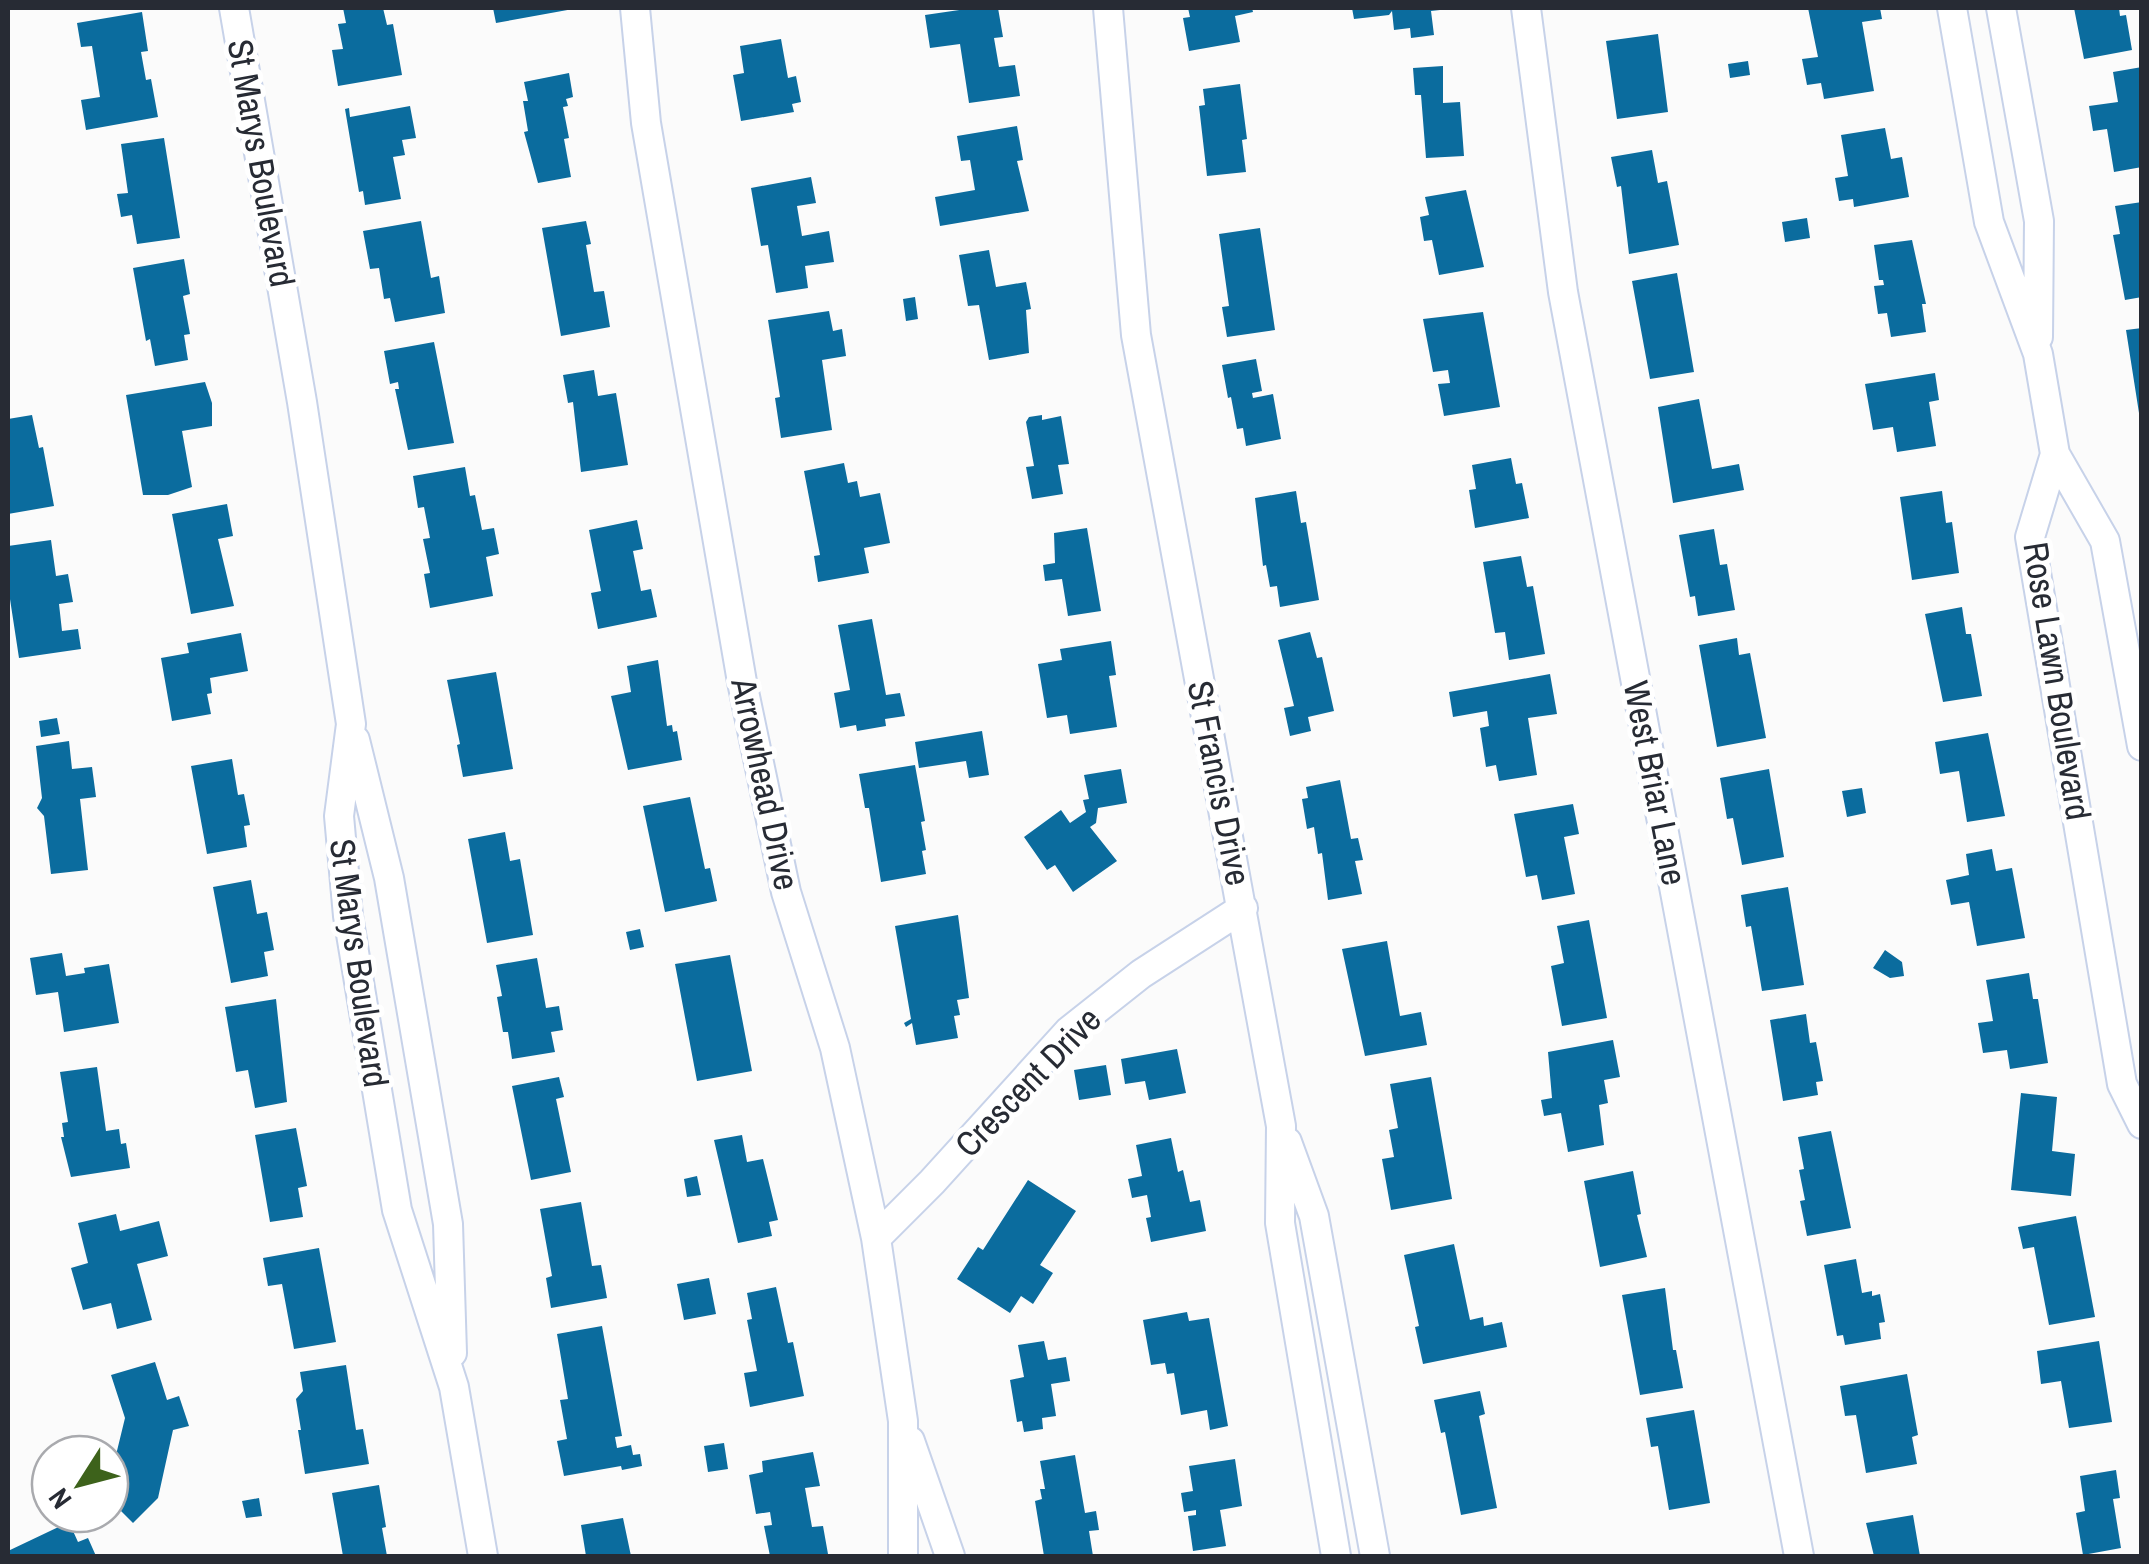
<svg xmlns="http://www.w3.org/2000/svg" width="2149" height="1564" viewBox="0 0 2149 1564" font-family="'Archivo Narrow',sans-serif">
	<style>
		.building { fill: #0b6c9e }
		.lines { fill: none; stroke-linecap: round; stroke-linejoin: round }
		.minor-casing { stroke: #c7d2e9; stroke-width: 32 }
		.minor { stroke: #fff; stroke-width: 28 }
		.labels { text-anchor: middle; stroke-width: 10; stroke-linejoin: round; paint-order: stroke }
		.street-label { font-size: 35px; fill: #272b34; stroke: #fff }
	</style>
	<rect width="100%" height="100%" fill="#fbfbfb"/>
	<path class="building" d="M343,8H383L387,25L393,24L402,75L338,86L332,50L343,49L338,24L346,23Z
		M493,8H573V9L496,23Z
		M973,8H998L1003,37L994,38L999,67L1015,65L1020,96L969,103L960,44L930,48L925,15Z
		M1188,8H1252L1253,12L1235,16L1240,42L1189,51L1183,18L1190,17Z
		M1352,8H1440V10L1431,11L1434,35L1411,38L1410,28L1394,30L1392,11L1389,15L1354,19Z
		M1808,8H1880L1882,19L1862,22L1874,91L1824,99L1821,83L1807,85L1802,59L1818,57Z
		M2074,8H2119L2120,16L2126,15L2132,50L2084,59Z
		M142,12L148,51L141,52L146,80L151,79L158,117L86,130L81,100L100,97L92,46L81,47L77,23Z
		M1658,34L1668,112L1617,119L1606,41Z
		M781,39L788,78L796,76L801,102L792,104L794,112L741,121L733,75L744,73L740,46Z
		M1748,61L1750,75L1730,78L1728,64Z
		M1443,66V103L1460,102L1464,156L1426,158L1421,95H1415L1413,68Z
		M2142,67V167L2114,172L2107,129L2093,131L2089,106L2118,102L2113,72Z
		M569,73L573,97L566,99L568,106L563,107L569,138L564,139L571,177L538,183L524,132L528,131L523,101H528L524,82Z
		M1240,84L1247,139L1242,140L1246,172L1207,176L1199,106L1205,105L1203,89Z
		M410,106L416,138L402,140L405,155L393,157L401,199L365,205L363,191L359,192L345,109L349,108L350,117Z
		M1017,126L1023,160L1017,161L1029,211L940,226L935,197L975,190L970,160L961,161L957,136Z
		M1885,128L1891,159L1902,157L1909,197L1854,207L1853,199L1839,201L1835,178L1848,176L1841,135Z
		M164,138L180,238L137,244L132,215L121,217L117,194L128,193L121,144Z
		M1652,150L1658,183L1667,181L1679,245L1629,254L1621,186L1617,187L1611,157Z
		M811,177L816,203L797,206L802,236L829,231L834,262L805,266L808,288L776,293L768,245L761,246L751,188Z
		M1466,190L1484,267L1439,275L1432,240L1424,241L1420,217L1429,215L1425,197Z
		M2142,202V297L2125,300L2113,235L2120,234L2115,206Z
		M1807,218L1810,238L1785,242L1782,222Z
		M421,221L431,278L439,276L445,313L395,322L390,298L384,299L379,268L370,269L363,231Z
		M586,221L591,244L586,245L594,292L604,291L610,327L561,336L542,228Z
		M1260,228L1275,330L1227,337L1222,307L1229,306L1219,234Z
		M1912,240L1926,304H1922L1926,332L1891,337L1887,313L1878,314L1874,286L1884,285L1883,280H1879L1874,245Z
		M989,250L996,287L1026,282L1031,309L1026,310L1029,353L989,360L979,305L968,306L959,255Z
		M184,259L190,294L183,296L190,334L184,335L188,360L155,366L150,339L146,341L133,268Z
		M1677,273L1694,372L1650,379L1632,281Z
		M915,297L918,319L906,321L903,299Z
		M829,311L833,331L842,329L846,356L822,360L832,430L781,438L775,398L780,397L768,320Z
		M1483,312L1500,407L1444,416L1438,384L1450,383L1448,370L1433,372L1423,319Z
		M2142,328V412L2139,413L2126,330Z
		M434,342L454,443L408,450L395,389H399L398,382L390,384L384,351Z
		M1256,359L1262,391L1252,393L1253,398L1273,394L1281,439L1246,446L1243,428L1237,429L1231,397L1228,398L1222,365Z
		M594,370L598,396L616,393L628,465L581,472L573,402L568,403L563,375Z
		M1935,373L1939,400L1929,402L1936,446L1897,452L1893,427L1873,430L1865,384Z
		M205,382L212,403V426L182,431L192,487L168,495H143L126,395Z
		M1699,399L1712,469L1739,464L1744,490L1673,503L1658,407Z
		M32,415L39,448L43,447L54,506L8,514V419Z
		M1042,415V420L1061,416L1069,464L1058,465L1063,494L1032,499L1026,467L1034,466L1026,422L1029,417Z
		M1511,458L1516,484L1522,483L1529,518L1475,528L1469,490L1476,489L1472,465Z
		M844,463L848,483L857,481L860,497L880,493L890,543L864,548L869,573L818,582L814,556L820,555L804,471Z
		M465,467L470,496L475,495L482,530L494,528L499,554L486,557L493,596L430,608L424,574L430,573L423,539L430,538L424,507L418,508L413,476Z
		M1296,491L1301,523L1306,522L1319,600L1280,607L1277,586L1270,587L1266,565L1263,566L1255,498Z
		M1942,491L1946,523L1952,522L1959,573L1912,580L1900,497Z
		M227,504L233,536L218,539L234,606L191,614L172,514Z
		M637,520L643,549L633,551L641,591L651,589L657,617L598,629L591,593L601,591L589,530Z
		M1087,528L1101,611L1068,616L1062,579L1045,581L1043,565L1055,563L1054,533Z
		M1714,529L1720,565L1727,564L1735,610L1698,616L1695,596L1690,597L1679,535Z
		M51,540L56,576L68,574L73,602L59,604L62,631L78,629L81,649L19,658L8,586V546Z
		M1521,556L1527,587L1533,586L1545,654L1509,660L1505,632L1495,633L1483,562Z
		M1962,607L1966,634H1971L1982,696L1943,702L1925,614Z
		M872,619L886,695L900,693L905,716L885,719L886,726L857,731L856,725L840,728L834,693L850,690L838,625Z
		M1310,632L1317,658L1322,657L1334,711L1308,717L1311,731L1290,736L1284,708L1294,706L1278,640Z
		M241,633L248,671L210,678L212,693L207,694L211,714L172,721L161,658L189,653L187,643Z
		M1737,638L1739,655L1750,653L1766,738L1717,747L1699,645Z
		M1111,641L1116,675L1109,676L1117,727L1070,734L1067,715L1047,718L1038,664L1062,660L1060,649Z
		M658,660L667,726L672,725L673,732L677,731L682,760L628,770L611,696L631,692L627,666Z
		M496,672L513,769L463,777L457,745L460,744L447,680Z
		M1550,674L1557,714L1528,718L1537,775L1499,781L1496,765L1486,767L1480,728L1489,726L1487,711L1453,717L1449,692Z
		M57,718L60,734L41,737L39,721Z
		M982,731L989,775L969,778L966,761L919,768L915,742Z
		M1988,733L2005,816L1967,822L1959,771L1940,774L1935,742Z
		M69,741L72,769L92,767L96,797L80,799L88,870L51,874L44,816L37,808L42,798L36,746Z
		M232,759L238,795L244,794L250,825L244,826L247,847L207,854L191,766Z
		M915,765L925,821L921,822L926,850L922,851L926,874L881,882L869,808H865L859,774Z
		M1121,769L1127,803L1098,808L1096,823L1090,827L1117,861L1073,892L1055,865L1047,870L1024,837L1061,810L1070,823L1086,812L1083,800L1089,799L1084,775Z
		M1769,769L1784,857L1742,865L1733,818L1727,819L1720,778Z
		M1340,780L1351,839L1358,838L1363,860L1355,861L1362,894L1328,900L1322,853L1318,854L1314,827L1307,829L1302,799L1308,798L1306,787Z
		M1862,788L1866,813L1847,817L1842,791Z
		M690,797L705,869L710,868L717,901L665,912L643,806Z
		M1573,804L1579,834L1564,837L1575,894L1542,900L1537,875L1526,877L1514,814Z
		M505,832L510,861L520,859L533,935L487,943L468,839Z
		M1992,849L1996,871L2012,868L2025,938L1977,946L1969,902L1951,905L1946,880L1969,875L1966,854Z
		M251,880L257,914L267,912L274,950L264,952L268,976L231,983L213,887Z
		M1788,887L1804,985L1762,991L1751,926L1746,927L1741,895Z
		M958,915L969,998L957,1000L960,1015L954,1016L958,1038L916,1045L912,1023L906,1027L904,1023L911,1019L895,926Z
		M1589,920L1607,1018L1562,1026L1551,966L1564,963L1557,926Z
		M640,929L644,947L630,950L626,932Z
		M1387,941L1400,1016L1421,1012L1427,1045L1365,1056L1342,949Z
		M1885,950L1902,962L1904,976L1890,978L1873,968Z
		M62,953L66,976L85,973L84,968L109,964L119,1023L64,1032L58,992L36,995L30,958Z
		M730,955L752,1071L697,1081L675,964Z
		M537,958L546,1008L559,1006L563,1030L551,1032L555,1052L512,1059L508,1032H503L497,997L502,996L496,965Z
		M2029,973L2033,999H2038L2048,1063L2010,1069L2007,1050L1983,1053L1978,1023L1993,1021L1986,980Z
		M276,999L287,1102L255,1108L248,1070L236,1072L225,1007Z
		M1806,1014L1810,1043L1816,1042L1823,1081L1816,1082L1818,1095L1783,1101L1770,1020Z
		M1613,1040L1620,1077L1604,1080L1608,1103L1599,1105L1604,1145L1568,1152L1561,1113L1544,1116L1541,1100L1552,1098L1548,1052Z
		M1177,1049L1186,1093L1149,1100L1145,1081L1125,1084L1121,1059Z
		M1106,1065L1111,1095L1079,1100L1074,1070Z
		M97,1067L106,1131L119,1129L121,1144L126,1143L130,1168L71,1177L61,1137H64L62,1123L68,1122L60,1072Z
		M559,1077L564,1097L556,1099L571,1172L531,1180L512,1086Z
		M1431,1077L1452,1199L1391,1210L1382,1159L1394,1157L1389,1130L1398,1128L1390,1084Z
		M2021,1093L2057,1097L2052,1151L2075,1154L2071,1196L2011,1190Z
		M296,1128L307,1186L298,1188L303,1217L270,1222L255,1135Z
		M1831,1131L1851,1228L1807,1236L1800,1201L1805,1200L1799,1170L1804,1169L1798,1137Z
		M742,1135L747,1162L763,1159L778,1220L769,1222L772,1236L738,1243L714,1140Z
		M1171,1138L1178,1172L1183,1170L1190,1202L1200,1200L1206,1231L1151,1242L1146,1218L1151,1217L1147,1195L1132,1198L1128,1179L1142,1176L1136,1145Z
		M1633,1171L1641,1214L1637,1215L1647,1257L1600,1267L1584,1181Z
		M697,1176L701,1195L687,1197L684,1179Z
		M1028,1180L1076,1211L1040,1265L1053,1273L1033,1304L1021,1296L1010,1313L957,1279L978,1247L983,1250Z
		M581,1202L592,1266L601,1265L607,1298L551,1308L546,1278L552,1276L540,1209Z
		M116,1214L120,1231L159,1221L168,1256L137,1264L152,1320L117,1329L111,1303L83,1310L71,1268L88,1263L78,1223Z
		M2076,1216L2095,1317L2049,1325L2034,1247L2023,1249L2018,1227Z
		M1454,1244L1470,1320L1483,1317L1484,1326L1502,1322L1507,1347L1423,1364L1415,1327L1419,1326L1404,1255Z
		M319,1248L336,1342L294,1349L282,1284L268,1286L263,1258Z
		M1856,1259L1862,1293L1872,1291V1296L1880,1294L1885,1322L1879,1323L1881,1339L1845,1345L1843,1335L1837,1336L1824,1265Z
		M709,1278L716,1314L684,1320L677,1284Z
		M776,1287L788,1343L793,1342L804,1396L750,1407L744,1373L757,1371L747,1320L752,1319L747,1293Z
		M1665,1288L1673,1350H1676L1683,1388L1640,1395L1622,1295Z
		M1187,1312L1189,1321L1209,1318L1228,1426L1210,1430L1207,1410L1181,1415L1174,1373L1167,1374L1165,1363L1151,1365L1143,1320Z
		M602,1326L622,1436L615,1437L617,1448L631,1445L633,1455L640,1454L642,1466L622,1470L621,1466L564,1476L557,1441L567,1439L560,1400L568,1399L557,1334Z
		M1044,1341L1048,1360L1066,1357L1070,1381L1051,1384L1056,1416L1042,1418L1043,1429L1024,1432L1022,1421L1017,1422L1010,1380L1024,1377L1018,1345Z
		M2099,1341L2112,1422L2069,1428L2061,1381L2041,1384L2037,1351Z
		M155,1362L167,1400L179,1396L189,1426L173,1430L158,1498L133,1523L110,1500V1465L115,1459L125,1418L111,1375Z
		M346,1365L356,1430L363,1429L369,1464L305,1474L298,1430H301L296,1399L303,1391L300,1372Z
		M1907,1374L1918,1435L1912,1437L1917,1464L1866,1473L1856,1415L1845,1416L1840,1386Z
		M1480,1391L1485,1414L1479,1416L1497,1508L1461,1515L1445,1432L1441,1433L1434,1400Z
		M1694,1410L1710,1503L1669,1510L1658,1446L1651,1447L1646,1418Z
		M724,1443L728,1469L708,1472L704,1446Z
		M813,1452L820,1486L805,1488L812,1527L823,1526L828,1554L770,1556L764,1526L772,1525L770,1512L756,1514L749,1475L763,1472L762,1461Z
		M1075,1455L1085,1513L1096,1511L1099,1530L1089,1531L1093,1556H1044L1035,1501L1042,1499L1040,1489H1045L1040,1461Z
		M1235,1459L1242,1506L1220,1510L1226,1546L1193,1551L1188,1516L1196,1515V1510L1184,1512L1181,1493L1193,1491L1189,1466Z
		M2116,1470L2120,1498L2113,1499L2121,1548L2083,1555L2076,1513L2085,1511L2080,1476Z
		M379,1485L386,1527L382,1528L387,1556H343L332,1493Z
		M259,1498L262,1516L246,1518L242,1501Z
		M1913,1515L1920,1556H1874L1866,1523Z
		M623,1518L631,1556H586L581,1525Z
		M69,1522L78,1542L88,1538L96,1556H8V1551Z"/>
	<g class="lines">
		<g class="minor-casing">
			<path id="minor" d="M234,8L302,402L351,724L339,816L348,916L397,1210L454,1387L483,1556
				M635,8L646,123L742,682L786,892L835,1048L876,1238L903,1421V1556
				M1108,8L1136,335L1281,1126L1280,1223L1336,1556
				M1526,8L1563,292L1799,1556
				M1952,8L1989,222L2038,354L2055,454L2030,537L2122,1084L2142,1124
				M2001,8L2039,221L2038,337
				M2055,454L2105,541L2142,746
				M355,740L389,878L448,1224L452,1353
				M1287,1142L1314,1216L1375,1556
				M876,1238L932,1182L1069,1031L1141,974L1243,908
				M910,1441L950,1556"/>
		</g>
		<use href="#minor" class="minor"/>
	</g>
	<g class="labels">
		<g class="street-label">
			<text transform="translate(261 163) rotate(80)" y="12">St Marys Boulevard</text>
			<text transform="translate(2057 681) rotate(81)" y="12">Rose Lawn Boulevard</text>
			<text transform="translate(1219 783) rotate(79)" y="12">St Francis Drive</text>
			<text transform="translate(1655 783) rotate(79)" y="12">West Briar Lane</text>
			<text transform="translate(765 784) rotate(78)" y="12">Arrowhead Drive</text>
			<text transform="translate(359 963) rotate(82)" y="12">St Marys Boulevard</text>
			<text transform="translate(1028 1082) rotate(-46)" y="12">Crescent Drive</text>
		</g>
	</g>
	<rect width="2149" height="1564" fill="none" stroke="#272b34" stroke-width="20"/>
	<g transform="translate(80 1484) rotate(234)"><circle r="48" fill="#ffffff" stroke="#a9aaae" stroke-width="2.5"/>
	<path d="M0-8L18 38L0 25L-18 38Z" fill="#3d621b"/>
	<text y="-15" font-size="28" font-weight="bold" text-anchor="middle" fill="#272b34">N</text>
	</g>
</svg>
